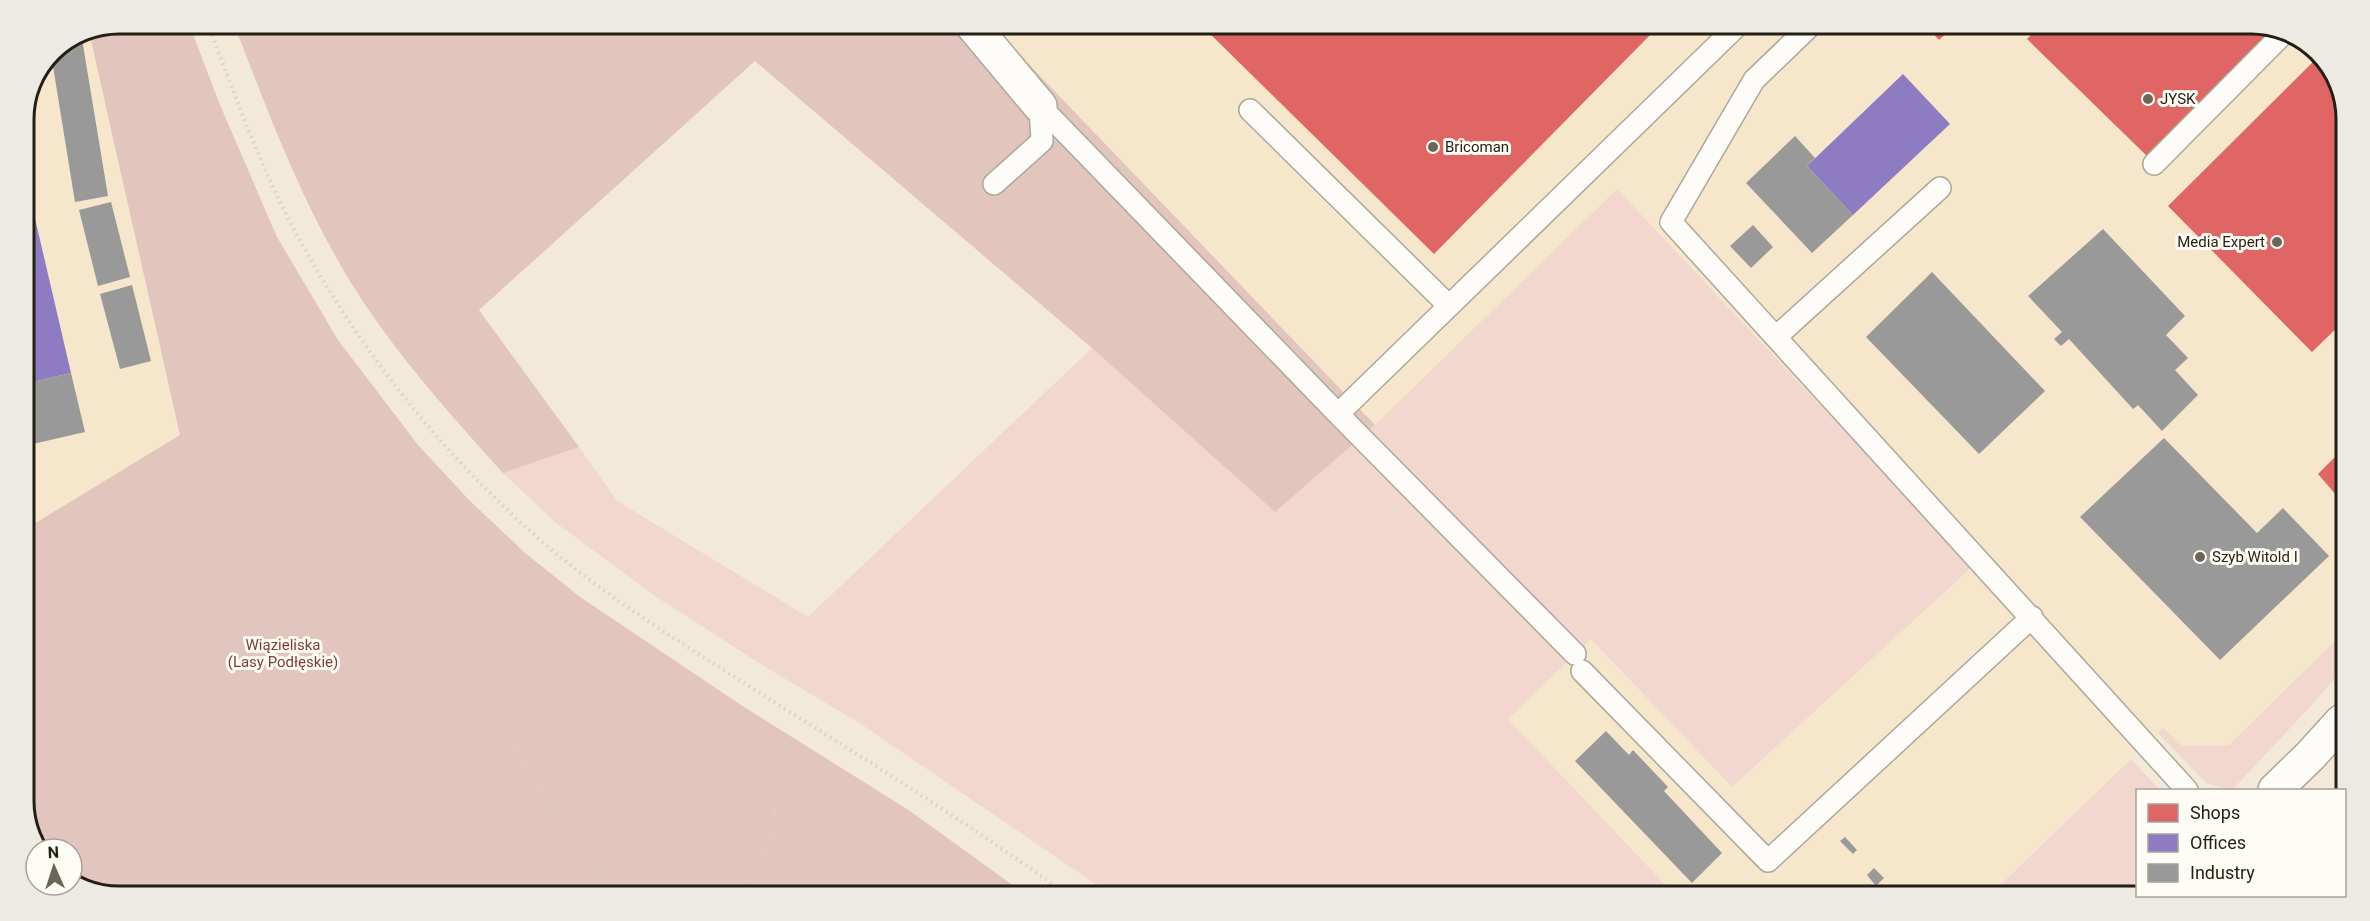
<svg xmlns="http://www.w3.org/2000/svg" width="2370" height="921" viewBox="0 0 2370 921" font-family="Roboto,sans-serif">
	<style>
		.built { fill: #f6e6cb }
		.green { fill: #f2d7ce }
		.forest { fill: #e2c5bc }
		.shops { fill: #e06666 }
		.offices { fill: #8e7cc3 }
		.industry { fill: #999 }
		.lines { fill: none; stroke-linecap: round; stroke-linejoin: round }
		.service-casing { stroke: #aea89b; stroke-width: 24 }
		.minor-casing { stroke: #aea89b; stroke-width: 36 }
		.path { stroke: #d5d2cd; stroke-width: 4; stroke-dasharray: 1.5 4.5; stroke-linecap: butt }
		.service { stroke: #fdfcf9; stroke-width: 21 }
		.minor { stroke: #fdfcf9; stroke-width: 33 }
		.poi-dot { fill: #6c6558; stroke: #fffbf5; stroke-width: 2 }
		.labels { text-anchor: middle; stroke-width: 6; stroke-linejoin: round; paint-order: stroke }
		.poi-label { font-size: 15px; fill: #241e13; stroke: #fffbf5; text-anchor: start }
		.park-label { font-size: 15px; fill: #7a3f3d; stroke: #fffbf5 }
		.rim { fill: none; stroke: #241e13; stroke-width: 3 }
	</style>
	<rect width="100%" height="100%" fill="#f2e9d8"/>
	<path class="built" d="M998,26L2281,29L2326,61L2346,113L2342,634L2229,745L2182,746L2163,728L1989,896H1826L1818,887L1808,896H1676L1508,719L1591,639L1732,787L1617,190L1375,425L1014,49Z
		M90,36L180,436L24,530V114L52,52Z"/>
	<path class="green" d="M1617,189L1972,567L1732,787L1591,639L1508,719L1676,896L1110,894L858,722L772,671L658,598L556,523L503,473L579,447L617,501L808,617L1092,348L1275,511L1375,425Z
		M2342,634V670L2310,707L2232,790L2206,783L2158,733L2163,728L2183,746L2229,745Z
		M2131,759L2160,790H2138L2137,880L2120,897L1989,896Z"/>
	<path class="forest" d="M120,24H189L220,105L277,237L338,340L418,445L469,500L524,552L580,597L741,705L910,811L1025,894L89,892L72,880V849H40L24,808V530L180,435L90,36Z
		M234,24L998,26L1014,49L1375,425L1275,512L1092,348L755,61L479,310L579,447L503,473C449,413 393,351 350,281C301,201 268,112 234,24Z"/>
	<path class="shops" d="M1203,27H1482L1657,28L1434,254Z
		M1928,28H1952L1939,40Z
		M2037,29H2277L2149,158L2027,39Z
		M2319,56L2326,61L2346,113L2344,321L2312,352L2168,206Z
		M2343,449V503L2318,474Z"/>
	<path class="offices" d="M1903,74L1950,124L1853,215L1807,166Z
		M27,184L71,373L24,384V185Z"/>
	<path class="industry" d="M82,39L108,196L75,202L51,54Z
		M1795,136L1815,158L1807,166L1853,215L1812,253L1746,183Z
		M111,202L130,277L98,286L79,210Z
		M1753,225L1773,247L1751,268L1730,246Z
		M2103,229L2185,316L2166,335L2188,358L2175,370L2198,395L2162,431L2138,405L2133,409L2069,339L2061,346L2054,339L2062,332L2028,296Z
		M1932,272L2045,391L1979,454L1866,337Z
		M132,285L151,361L120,369L100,294Z
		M71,373L85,432L24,446V384Z
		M2164,438L2257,533L2283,508L2329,556L2220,660L2080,517Z
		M1606,731L1629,755L1633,750L1668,787L1664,791L1722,853L1692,883L1575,761Z
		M1845,837L1857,850L1853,854L1840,841Z
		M1874,868L1884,878L1876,886L1867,875Z"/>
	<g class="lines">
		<g class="service-casing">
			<path id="service" d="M1808,28L1754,80L1671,222L2187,790
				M1040,106L1338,414L1575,654
				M1250,110L1449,306
				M2154,164L2285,32
				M994,184L1042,141L1040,106
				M1777,336L1940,188
				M1338,414L1735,28
				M1582,671L1768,861L2032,617"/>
		</g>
		<g class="minor-casing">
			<path id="minor" d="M973,26L1040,106
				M2275,790L2310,756L2342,721
				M2165,897L2167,896"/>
		</g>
		<path class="path" d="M208,24C234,93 259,163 293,228C356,345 439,451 538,538C601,594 674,638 744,683C853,752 963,819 1066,894
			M453,655L563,822L615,893
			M743,893L749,876L773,832L776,784L787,751"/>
		<use href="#service" class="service"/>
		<use href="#minor" class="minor"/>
	</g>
	<g class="poi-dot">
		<circle cx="2148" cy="99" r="6"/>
		<circle cx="1433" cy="147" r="6"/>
		<circle cx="2277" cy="242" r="6"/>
		<circle cx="2200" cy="557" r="6"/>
	</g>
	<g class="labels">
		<g class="poi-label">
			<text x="2160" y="104">JYSK</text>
			<text x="1445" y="152">Bricoman</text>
			<text x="2265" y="247" text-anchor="end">Media Expert</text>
			<text x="2212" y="562">Szyb Witold I</text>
		</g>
		<g class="park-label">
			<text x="283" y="650">Wiązieliska<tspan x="283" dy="17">(Lasy Podłęskie)</tspan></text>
		</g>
	</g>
	<path d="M0 0H2370V921H0ZM119 34H2251A85 85 0 0 1 2336 119V801A85 85 0 0 1 2251 886H119A85 85 0 0 1 34 801V119A85 85 0 0 1 119 34Z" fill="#ede9e3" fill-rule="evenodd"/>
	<path class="rim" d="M119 34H2251A85 85 0 0 1 2336 119V801A85 85 0 0 1 2251 886H119A85 85 0 0 1 34 801V119A85 85 0 0 1 119 34Z"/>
	<rect x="2136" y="789" width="210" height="108" fill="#fffbf5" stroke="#a7a39b" stroke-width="1.5"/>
	<rect x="2148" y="804" width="30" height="18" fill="#e06666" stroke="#a7a39b" stroke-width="1.5"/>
	<text x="2190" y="819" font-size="18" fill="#241e13">Shops</text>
	<rect x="2148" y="834" width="30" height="18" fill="#8e7cc3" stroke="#a7a39b" stroke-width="1.5"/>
	<text x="2190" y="849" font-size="18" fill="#241e13">Offices</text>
	<rect x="2148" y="864" width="30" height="18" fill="#999999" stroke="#a7a39b" stroke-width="1.5"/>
	<text x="2190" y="879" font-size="18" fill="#241e13">Industry</text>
	<g transform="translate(54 867) rotate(357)"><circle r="28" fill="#fffbf5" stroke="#a7a39b" stroke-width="1.5"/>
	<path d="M0-4.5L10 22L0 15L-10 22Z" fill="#6c6558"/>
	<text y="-9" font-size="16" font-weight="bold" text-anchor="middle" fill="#241e13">N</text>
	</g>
</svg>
